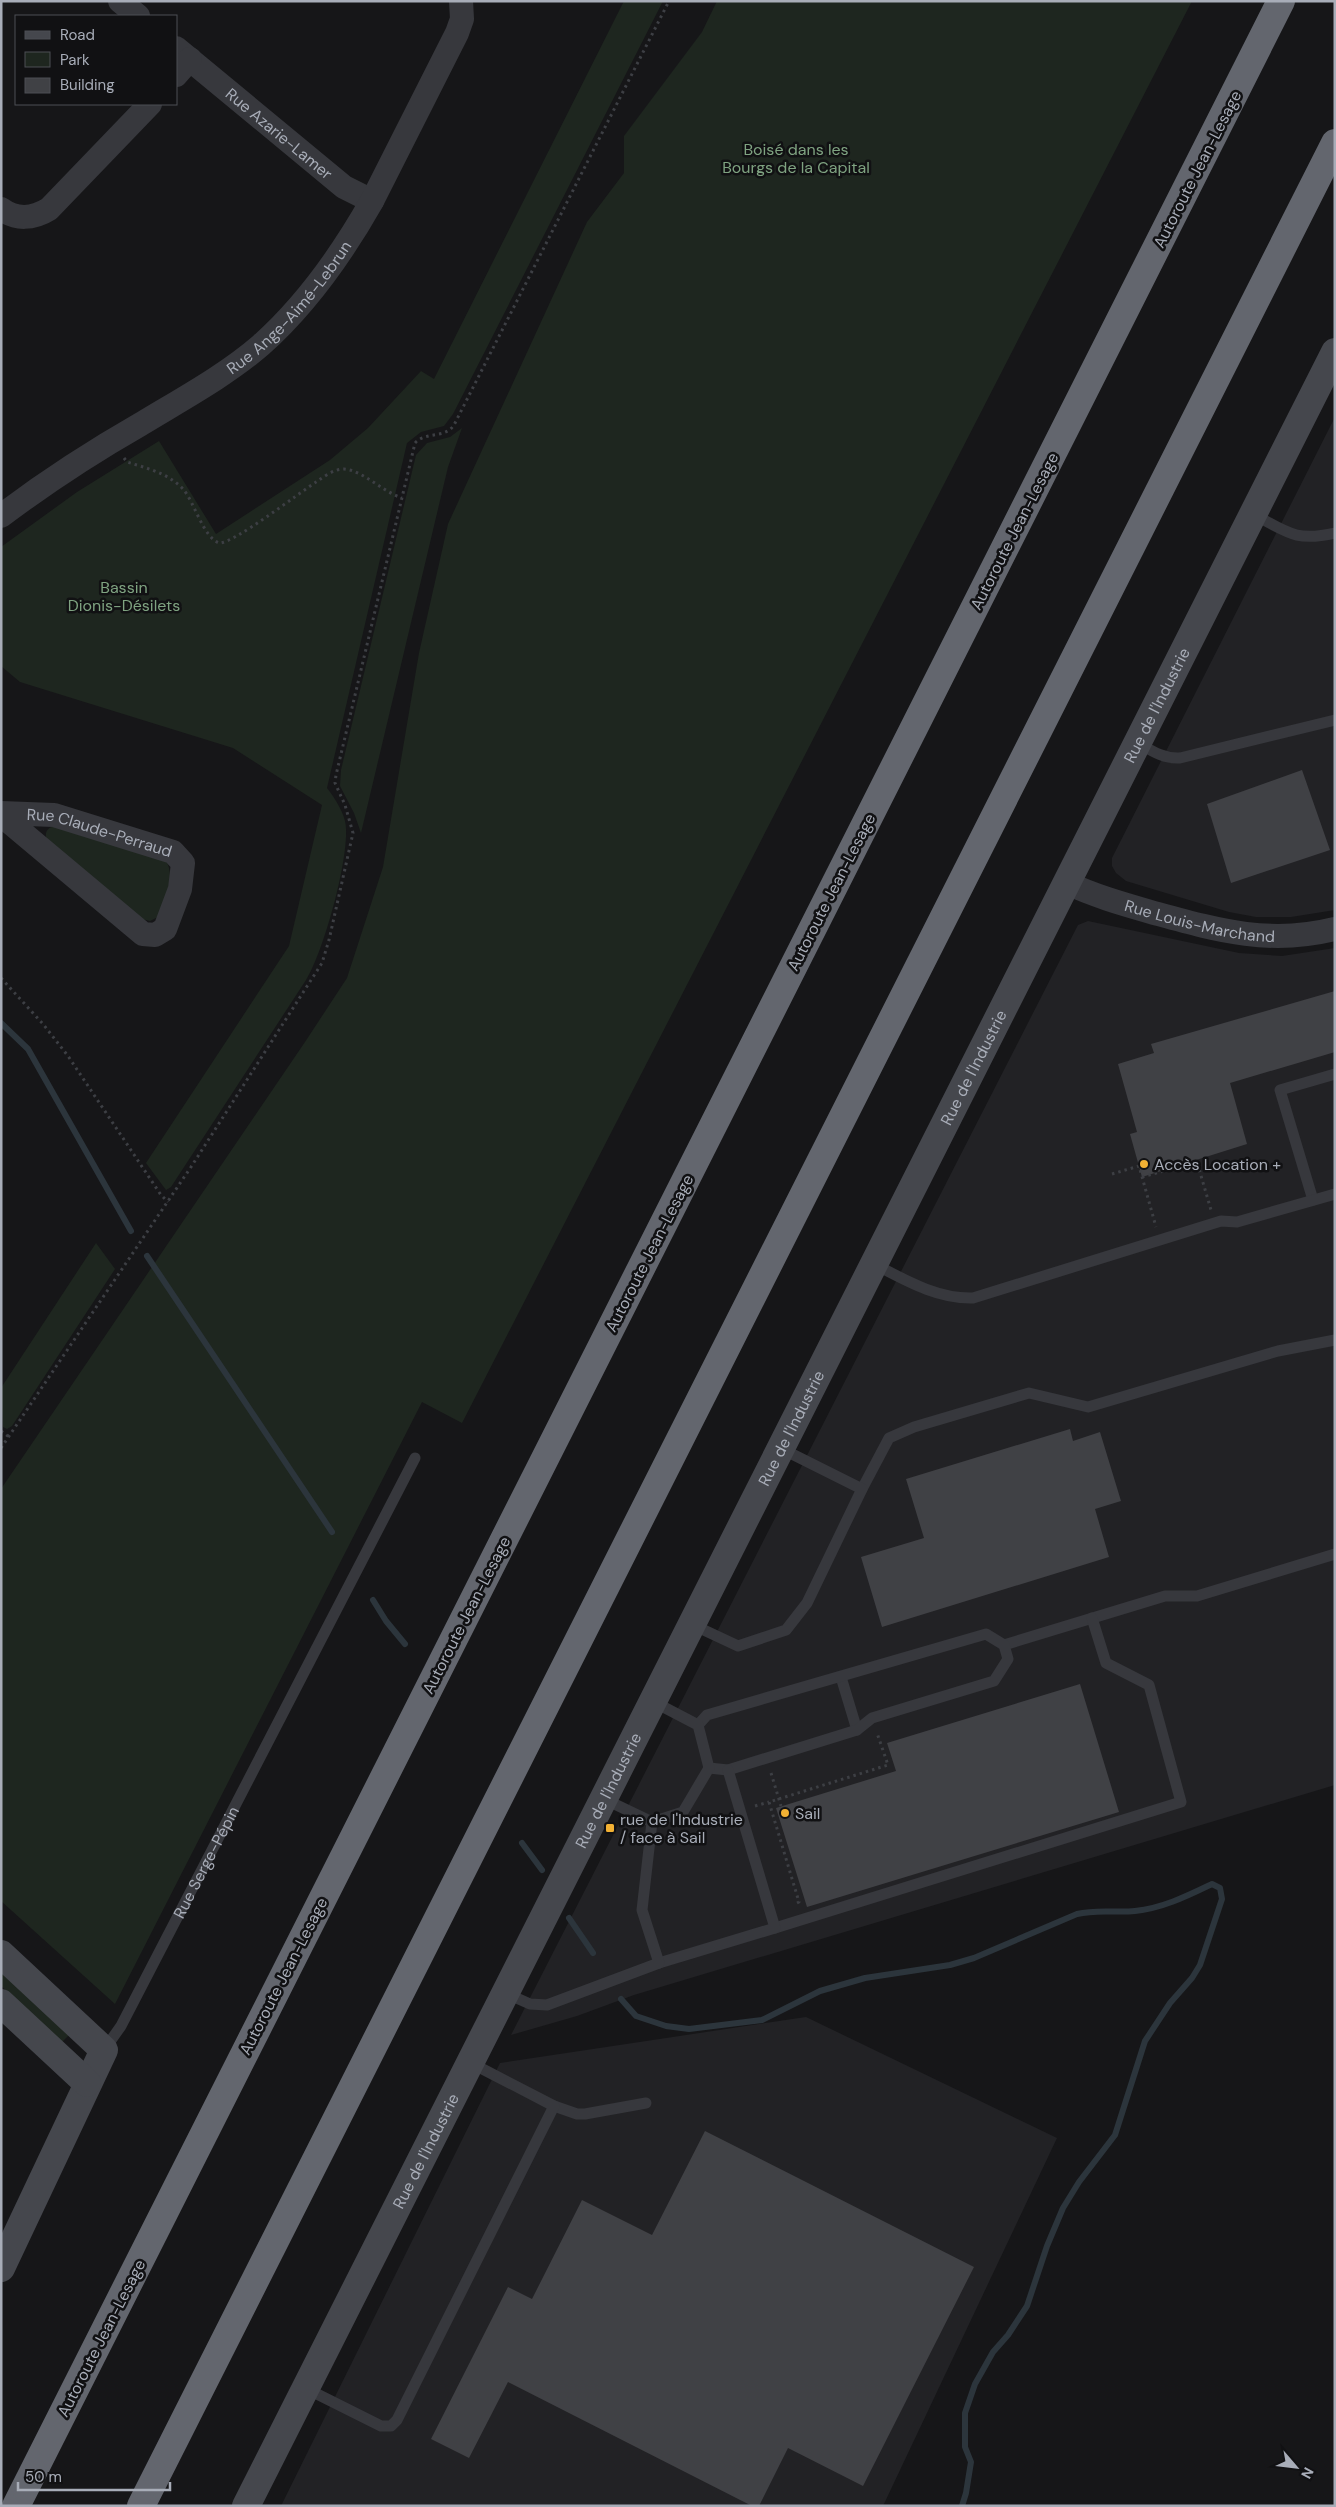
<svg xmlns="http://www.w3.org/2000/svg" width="1336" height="2507" viewBox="0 0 1336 2507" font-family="'DM Sans',sans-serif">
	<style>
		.built { fill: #222225 }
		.green { fill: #1e261f }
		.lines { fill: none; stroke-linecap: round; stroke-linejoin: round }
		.stream { stroke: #2c353c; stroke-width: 6 }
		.building { fill: #404145 }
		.path { stroke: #3d3f44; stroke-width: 3; stroke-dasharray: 2.5 4; stroke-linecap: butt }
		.lane { stroke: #37383d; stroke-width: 11 }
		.street { stroke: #37383d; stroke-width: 24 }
		.secondary { stroke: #45474d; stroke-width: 28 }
		.highway { stroke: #63666e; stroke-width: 28 }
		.poi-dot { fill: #f2b134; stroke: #111113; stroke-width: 2 }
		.labels { text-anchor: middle; stroke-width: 5; stroke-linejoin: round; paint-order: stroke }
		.street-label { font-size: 16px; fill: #a8adb8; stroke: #111113 }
		.park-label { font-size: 16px; fill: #7fa381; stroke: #111113 }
		.poi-label { font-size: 16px; fill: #a8adb8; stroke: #111113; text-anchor: start }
	</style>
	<rect width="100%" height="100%" fill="#161618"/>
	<path class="built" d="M1335,417V910L1291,917H1256L1229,912L1126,881L1116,873L1112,866V858Z
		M1088,921L1239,953L1282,956L1335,948V1785L634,1995L577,2016L511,2035L1078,925Z
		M806,2017L1057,2138L883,2506H281L500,2063Z"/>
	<path class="green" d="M624,1H663L453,414L444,426L421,432L407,443L327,788C334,797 342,809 345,821C352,851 323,954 306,980L171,1187L166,1190L146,1163L289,946L322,805L233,748L20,682L1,666V547L77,492L159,441L216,534L330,460L368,428L421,371L434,379Z
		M717,1H1192L462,1423L422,1402L115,2004L1,1901V1489L305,1042L347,978L383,867L419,653L448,524L587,222L624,173V136L702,32Z
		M462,428L448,467L361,833L354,813L340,786L341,770L416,455L427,443L450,437Z
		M54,826L166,861C176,876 164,902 158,917L150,921L142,919L47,840C44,833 47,828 54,826Z
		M96,1243L115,1269L12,1426L7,1429L3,1427L1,1388Z
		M1,1972L70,2034L62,2042L1,1986Z"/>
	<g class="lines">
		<path class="stream" d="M1,1023L28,1049L131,1231
			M147,1256L332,1532
			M373,1600L386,1621L405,1644
			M522,1843L542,1870
			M569,1918L593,1953
			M621,1999L636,2016L666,2026L689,2029L762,2020L820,1991L865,1978L950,1965L974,1958L1077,1914C1097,1909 1115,1913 1135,1911C1163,1908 1187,1896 1212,1884L1220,1888L1222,1899L1200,1965L1192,1978L1170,2003L1145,2041L1115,2135L1079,2182L1063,2208L1047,2246L1027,2306L1008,2335L993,2352L975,2384L965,2413V2447L971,2462L966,2493L962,2506"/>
	</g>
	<path class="building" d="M1302,770L1330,850L1231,883L1207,804Z
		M1335,991V1052L1230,1083L1247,1144L1142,1177L1130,1134L1137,1132L1118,1064L1154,1053L1151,1044Z
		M1070,1429L1073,1441L1100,1432L1121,1501L1095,1509L1109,1557L882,1627L861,1557L924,1538L906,1479Z
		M1080,1684L1119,1812L807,1907L776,1808L896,1771L887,1743Z
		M705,2131L974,2267L863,2486L788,2448L759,2506H752L508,2382L469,2458L431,2439L508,2287L532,2299L582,2200L652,2235Z"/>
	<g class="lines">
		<path class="path" d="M124,458L127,462C146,468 168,473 183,489C195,503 203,537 219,543C233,544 299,493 316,482C324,477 333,469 344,469C362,470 383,492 402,498
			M1,978L43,1024L68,1056L161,1195L168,1202
			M1112,1174L1139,1166L1156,1227
			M1142,1177L1197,1162L1211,1210
			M1,1431L9,1437
			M1,1448L191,1167L322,963L329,940L353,833L345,805L335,783L336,775L415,443C426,431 445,439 454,425L669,1
			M771,1773L781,1806
			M755,1806L769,1802
			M797,1903L799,1902L769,1802L888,1765L877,1733"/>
		<g class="lane">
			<path d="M1253,514C1287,532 1295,542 1335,533"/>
			<path d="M1138,743C1152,751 1164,759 1180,758L1335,720"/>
			<path d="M1313,1200L1280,1090L1335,1074"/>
			<path d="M874,1264C905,1280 937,1299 973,1298L1221,1221L1237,1222L1335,1194"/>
			<path d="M862,1489L889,1438L914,1427L1029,1393L1088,1407L1278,1351L1335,1340"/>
			<path d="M691,1624L738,1646L786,1630L807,1603L862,1489L780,1448"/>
			<path d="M1004,1645L1165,1596H1197L1335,1554"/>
			<path d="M841,1677L857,1730"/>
			<path d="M698,1725L707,1715L986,1634L1004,1645L1008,1659L994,1681L872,1718L857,1730L728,1770L709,1768"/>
			<path d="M604,1799L652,1822L683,1812L709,1768L698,1725L652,1701"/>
			<path d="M775,1928L1181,1802L1149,1685L1106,1663L1092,1618"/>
			<path d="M659,1963L775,1928L728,1770"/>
			<path d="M505,1993L530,2004L547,2005L659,1963L642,1910L652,1822"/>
			<path id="s1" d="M104,2050L121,2026L415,1458"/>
			<path d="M554,2106L577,2114H585L646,2103"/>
			<path d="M305,2388L381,2426H391L397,2420L554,2106L471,2063"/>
		</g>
		<g class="street">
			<path d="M120,1L138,16"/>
			<path id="s2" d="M176,48L344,187L372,201"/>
			<path d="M176,75L190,59"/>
			<path d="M1,209C16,220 33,219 49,209L150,104"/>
			<path id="s3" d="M1,516C46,482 92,452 141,424C182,399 225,376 261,345C307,304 342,254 372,201L457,33L462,19L461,1"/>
			<path id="s4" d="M1,813L54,815L173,852L183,863L180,889L165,929L155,935L143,934L1,815"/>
			<path id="s5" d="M1067,883C1097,897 1127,905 1158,914C1220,931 1271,945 1335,929"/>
		</g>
		<g class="secondary">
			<path d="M1,1954L104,2050L1,2268"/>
			<path d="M1,2003L87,2083"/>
			<path id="s6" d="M246,2506L1335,352"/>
		</g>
		<path class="highway" d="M16,2506L1281,1
			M141,2506L1335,143"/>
	</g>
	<g class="poi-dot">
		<circle cx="1144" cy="1164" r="5"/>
		<circle cx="785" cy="1813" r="5"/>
		<rect x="605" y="1823" width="10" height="10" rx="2.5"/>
	</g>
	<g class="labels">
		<g class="street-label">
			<text dy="6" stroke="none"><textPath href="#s2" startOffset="134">Rue Azarie-Lamer</textPath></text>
			<text transform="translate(1197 169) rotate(-63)" y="6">Autoroute Jean-Lesage</text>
			<text dy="6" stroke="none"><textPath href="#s3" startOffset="358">Rue Ange-Aimé-Lebrun</textPath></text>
			<text transform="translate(1014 531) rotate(-63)" y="6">Autoroute Jean-Lesage</text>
			<text dy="6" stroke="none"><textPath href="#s6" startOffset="2018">Rue de l'Industrie</textPath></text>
			<text dy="6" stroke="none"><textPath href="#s4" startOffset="101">Rue Claude-Perraud</textPath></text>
			<text transform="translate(831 892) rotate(-63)" y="6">Autoroute Jean-Lesage</text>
			<text dy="6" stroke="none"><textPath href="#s5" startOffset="139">Rue Louis-Marchand</textPath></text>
			<text dy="6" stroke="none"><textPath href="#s6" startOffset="1612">Rue de l'Industrie</textPath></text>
			<text transform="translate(649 1253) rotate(-63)" y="6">Autoroute Jean-Lesage</text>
			<text dy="6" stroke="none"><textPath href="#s6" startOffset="1208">Rue de l'Industrie</textPath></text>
			<text transform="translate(466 1615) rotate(-63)" y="6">Autoroute Jean-Lesage</text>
			<text dy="6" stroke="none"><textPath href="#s6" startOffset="802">Rue de l'Industrie</textPath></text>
			<text dy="6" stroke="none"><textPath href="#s1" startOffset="214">Rue Serge-Pépin</textPath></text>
			<text transform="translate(283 1976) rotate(-63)" y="6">Autoroute Jean-Lesage</text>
			<text dy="6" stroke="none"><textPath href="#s6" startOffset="398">Rue de l'Industrie</textPath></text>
			<text transform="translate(101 2338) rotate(-63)" y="6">Autoroute Jean-Lesage</text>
		</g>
		<g class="park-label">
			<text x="796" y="155">Boisé dans les<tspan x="796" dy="18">Bourgs de la Capital</tspan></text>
			<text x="124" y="593">Bassin<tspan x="124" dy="18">Dionis-Désilets</tspan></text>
		</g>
		<g class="poi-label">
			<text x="1154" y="1170">Accès Location +</text>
			<text x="795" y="1819">Sail</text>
			<text x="620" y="1825">rue de l'Industrie<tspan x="620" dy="18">/ face à Sail</tspan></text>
		</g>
	</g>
	<rect width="1336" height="2507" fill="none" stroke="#a8adb8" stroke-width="5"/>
	<rect x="15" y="15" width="162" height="90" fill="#111113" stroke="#4d4f55"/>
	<rect x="25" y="31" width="25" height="8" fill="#45474d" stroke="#4d4f55"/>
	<text x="60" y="40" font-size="15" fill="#a8adb8">Road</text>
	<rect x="25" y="52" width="25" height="15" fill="#1e261f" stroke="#4d4f55"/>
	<text x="60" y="65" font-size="15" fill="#a8adb8">Park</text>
	<rect x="25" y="78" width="25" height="15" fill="#404145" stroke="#4d4f55"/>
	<text x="60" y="90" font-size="15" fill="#a8adb8">Building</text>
	<g transform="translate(1296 2467) rotate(118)" stroke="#111113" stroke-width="4" paint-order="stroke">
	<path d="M0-4L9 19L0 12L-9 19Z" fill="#a8adb8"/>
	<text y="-8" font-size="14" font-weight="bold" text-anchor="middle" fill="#a8adb8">N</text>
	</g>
	<path d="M18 2482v8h152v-8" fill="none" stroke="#a8adb8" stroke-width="2.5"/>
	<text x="25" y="2482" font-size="15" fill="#a8adb8" stroke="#111113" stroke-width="4" paint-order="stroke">50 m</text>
</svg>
